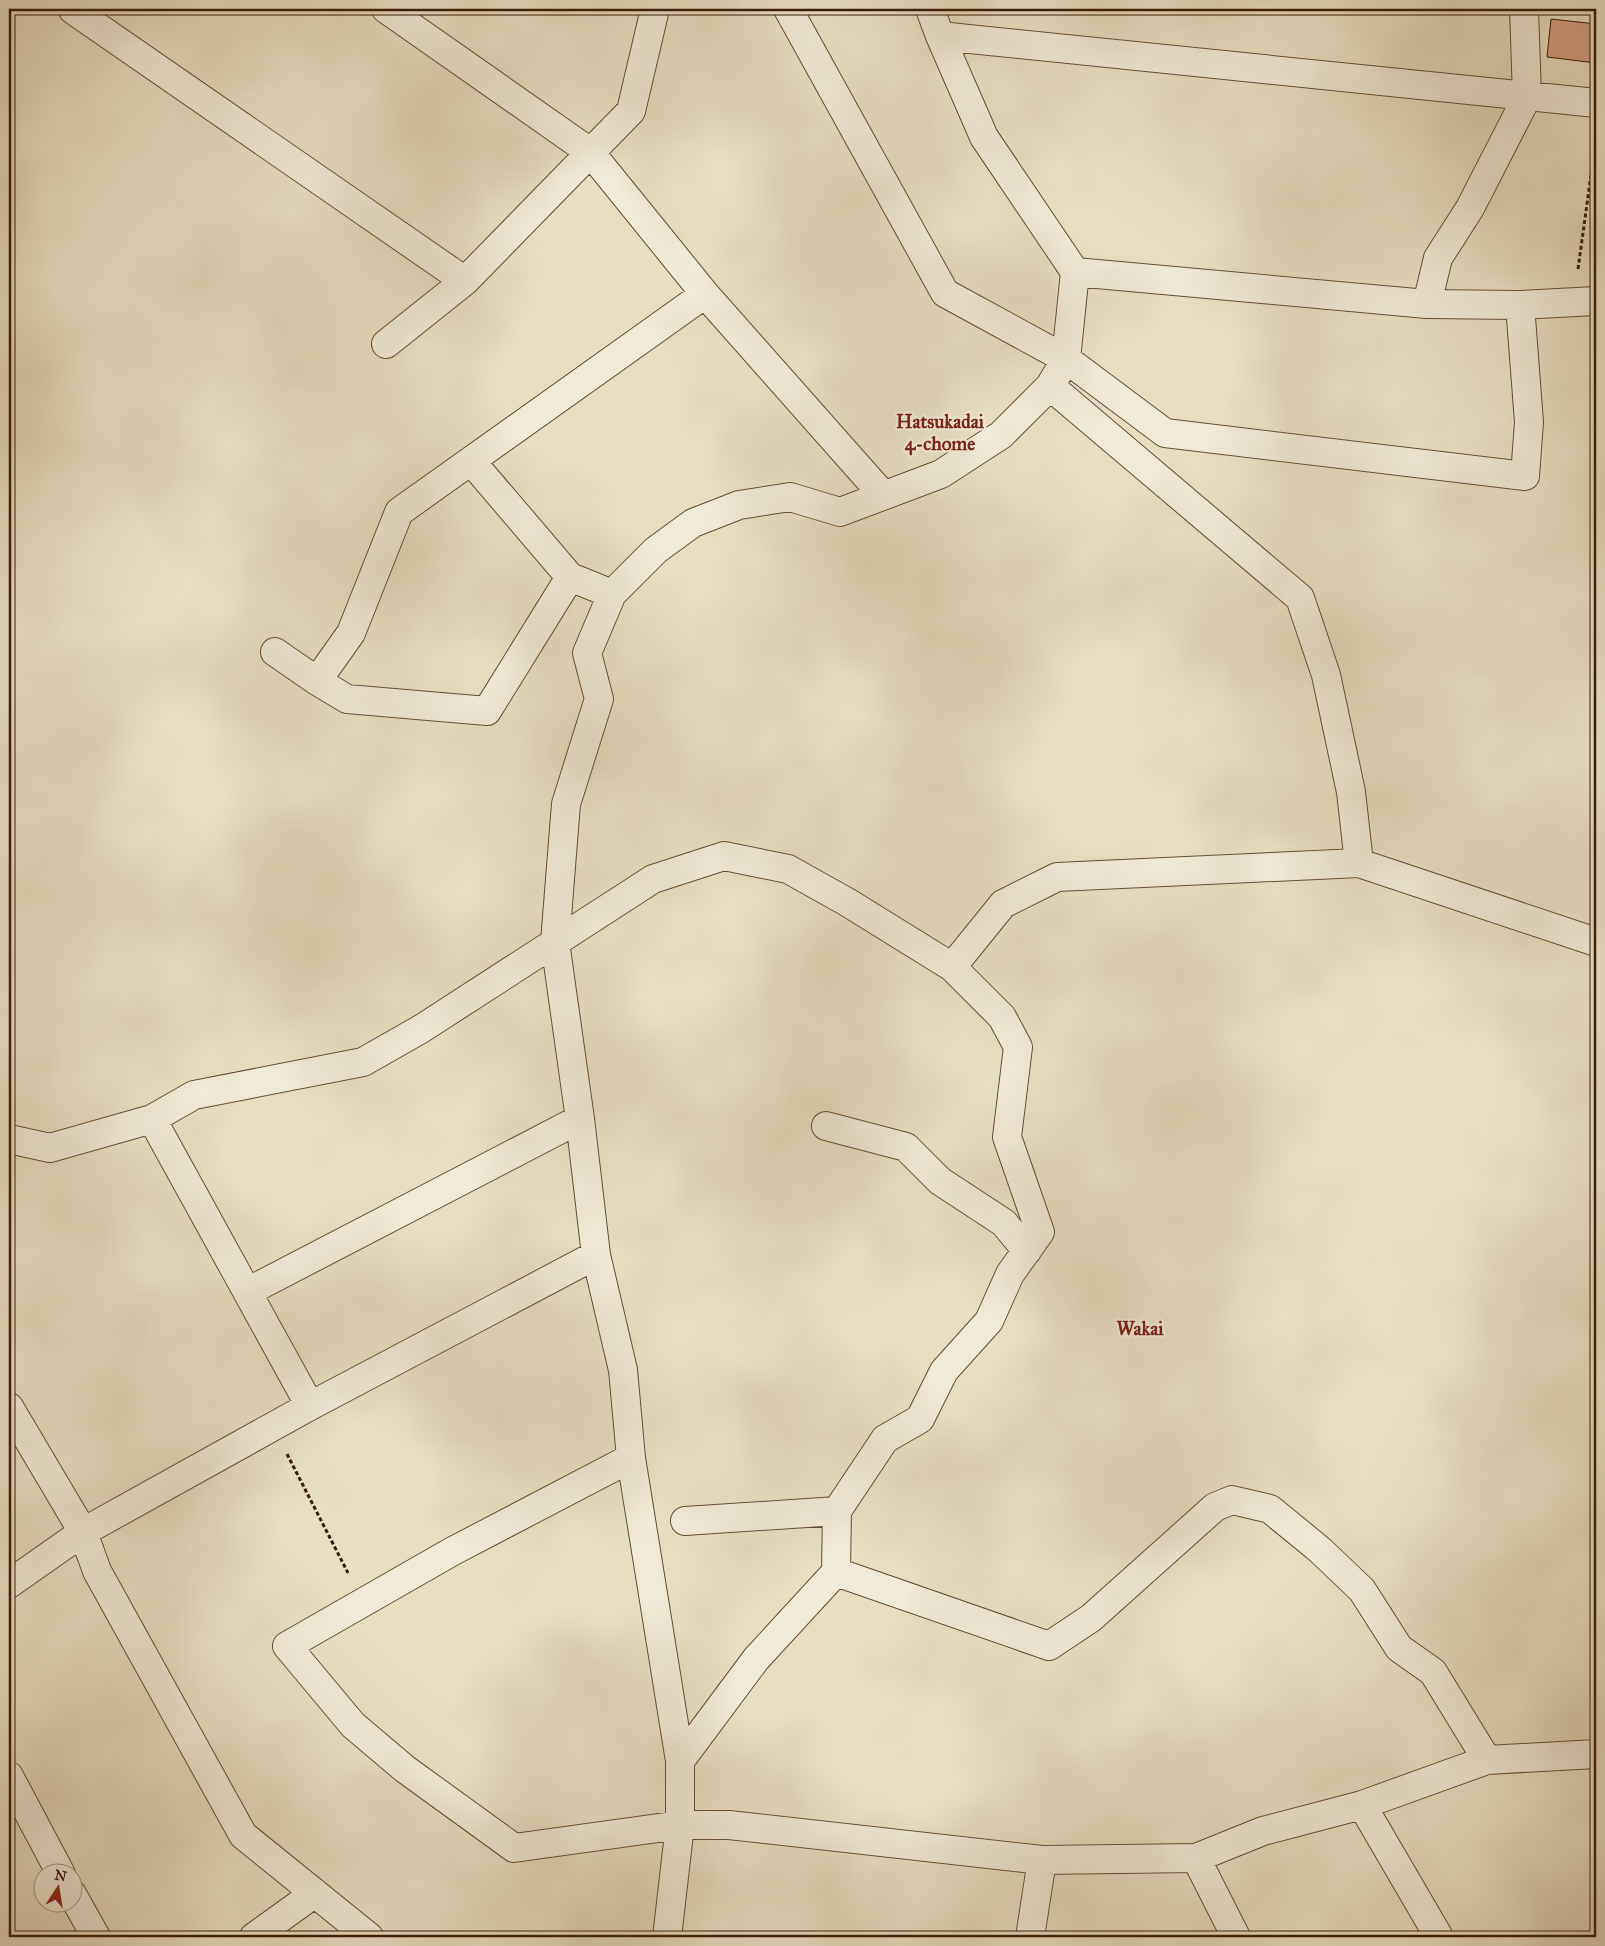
<svg xmlns="http://www.w3.org/2000/svg" width="1605" height="1946" viewBox="0 0 1605 1946" font-family="'IM FELL Great Primer',serif">
	<style>
		.building { fill: #d29e85; stroke: #391c06 }
		.lines { fill: none; stroke-linecap: round; stroke-linejoin: round }
		.minor-casing { stroke: #654d35; stroke-width: 30 }
		.path { stroke: #391c06; stroke-width: 3; stroke-dasharray: 4 2.5; stroke-linecap: butt }
		.minor { stroke: #f0ead8; stroke-width: 28 }
		.labels { text-anchor: middle; stroke-width: 4.5; stroke-linejoin: round; paint-order: stroke }
		.neighbourhood-label { font-size: 19px; font-weight: bold; fill: #7a1f14; stroke: #f0ead8 }
	</style>
	<rect width="100%" height="100%" fill="#e8dfc3"/>
	<filter id="stains"><feTurbulence type="fractalNoise" baseFrequency=".004" numOctaves="4"/><feColorMatrix values="0 0 0 0 .2 0 0 0 0 .09 0 0 0 0 .02 0 0 0 .5 -.17"/></filter>
	<radialGradient id="worn" r=".72"><stop offset=".6" stop-color="#630" stop-opacity="0"/><stop offset="1" stop-color="#630" stop-opacity=".3"/></radialGradient>
	<path class="building" d="M1551,19L1596,24V63L1547,57Z"/>
	<g class="lines">
		<g class="minor-casing">
			<path id="minor" d="M386,9L590,152L705,294L883,495
				M788,9L945,293L1066,359L1165,433L1525,476L1529,422L1520,305
				M73,10L465,281
				M940,36L1596,103
				M1075,272L1427,304L1438,258L1470,208L1527,97L1524,9
				M1427,304L1520,305L1596,301
				M386,344L465,281L631,111L655,9
				M1050,386L1300,598L1326,675L1351,792L1359,863
				M471,461L570,577L612,594
				M570,577L487,711L347,699L317,681L351,633L399,512L705,294
				M275,652L317,681
				M952,967L1003,904L1057,877L1359,863L1596,942
				M152,1119L310,1406
				M826,1126L906,1147L940,1181L1004,1223L1027,1251
				M9,1139L50,1148L152,1119L194,1095L363,1062L421,1029L653,879L724,856L788,869L847,902L952,967L1002,1017L1018,1047L1007,1137L1040,1232L1010,1274L989,1321L944,1371L920,1419L885,1439L837,1511L836,1572L756,1659L680,1761
				M247,1292L580,1119
				M9,1407L83,1532L97,1571L243,1835L369,1937
				M631,1458L453,1551L287,1646L353,1725L405,1769L514,1848L680,1825H729L1042,1860L1196,1858L1263,1831L1362,1805L1487,1760L1596,1754
				M685,1521L837,1511
				M836,1572L1049,1646L1091,1618L1215,1507L1232,1500L1270,1509L1320,1550L1362,1590L1399,1648L1433,1672L1487,1760
				M9,1584L83,1532L310,1406L596,1255
				M9,1776L61,1874
				M1362,1805L1439,1937
				M1196,1858L1236,1937
				M72,1894L96,1937
				M254,1937L315,1893
				M667,1937L680,1825V1761L631,1458L623,1370L596,1255L580,1119L555,942L566,804L599,699L587,653L612,594L656,550L693,523L739,505L790,497L840,512L941,474L1001,435L1050,386L1066,359L1075,272L984,137L940,36L930,9
				M1030,1937L1042,1860"/>
		</g>
		<path class="path" d="M1578,269L1596,139
			M287,1454L348,1573"/>
		<use href="#minor" class="minor"/>
	</g>
	<g class="labels">
		<g class="neighbourhood-label">
			<text x="940" y="428">Hatsukadai<tspan x="940" dy="22">4-chome</tspan></text>
			<text x="1140" y="1335">Wakai</text>
		</g>
	</g>
	<rect width="1605" height="1946" fill="none" stroke="#e8dfc3" stroke-width="30"/>
	<rect x="10" y="10" width="1585" height="1926" fill="none" stroke="#391c06" stroke-width="2.5"/>
	<rect x="15" y="15" width="1575" height="1916" fill="none" stroke="#391c06"/>
	<g transform="translate(58 1888) rotate(12)"><circle r="24" fill="#f0ead8" stroke="#a79884"/>
	<path d="M0-4L9 19L0 12L-9 19Z" fill="#8f2418"/>
	<text y="-8" font-size="14" font-weight="bold" text-anchor="middle" fill="#391c06">N</text>
	</g>
	<rect width="100%" height="100%" filter="url(#stains)"/>
	<rect width="100%" height="100%" fill="url(#worn)"/>
</svg>
